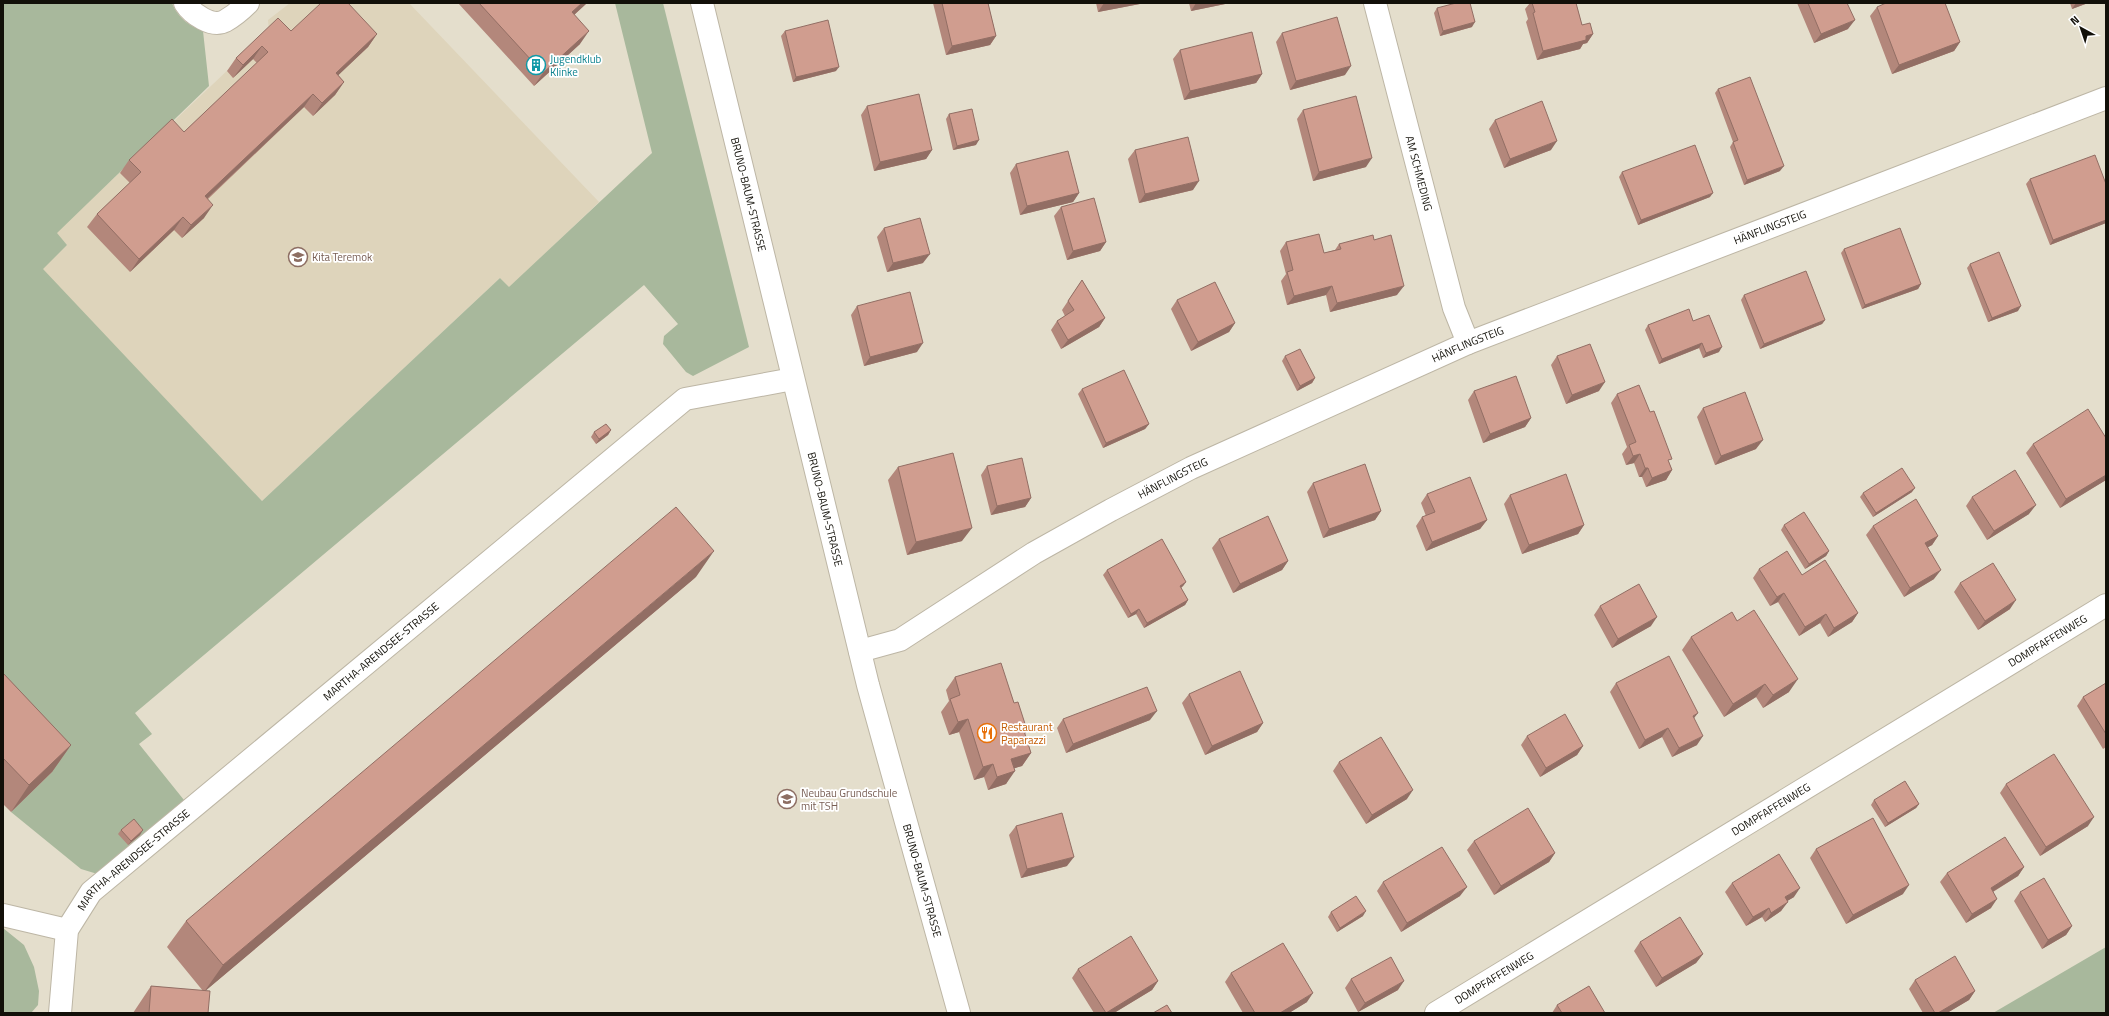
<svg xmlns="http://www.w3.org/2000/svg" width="2109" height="1016" viewBox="0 0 2109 1016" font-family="'Titillium Web',sans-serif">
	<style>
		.built { fill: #ded4bb }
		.green { fill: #a8b89c }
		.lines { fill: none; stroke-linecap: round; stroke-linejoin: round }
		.street-casing { stroke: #bdb6a5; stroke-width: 24 }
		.secondary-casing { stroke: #bdb6a5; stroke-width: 24 }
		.street { stroke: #fff; stroke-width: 22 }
		.secondary { stroke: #fff; stroke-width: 22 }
		.wall { fill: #b3877b }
		.shaded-wall { fill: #926e64 }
		.building { fill: #d09d8f; stroke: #926e64 }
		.labels { text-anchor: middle; stroke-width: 3.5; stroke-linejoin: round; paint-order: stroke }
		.culture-label { font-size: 11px; fill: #0d838f; stroke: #fff; text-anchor: start }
		.street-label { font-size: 11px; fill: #121009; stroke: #fff }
		.education-label { font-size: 11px; fill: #785e54; stroke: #fff; text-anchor: start }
		.food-label { font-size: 11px; fill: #c56008; stroke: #fff; text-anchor: start }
	</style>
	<rect width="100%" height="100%" fill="#e4decc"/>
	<path class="built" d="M290,3H409L599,202L509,288L500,278L262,501L42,269L67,245L56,233L269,31L268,20Z"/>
	<path class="green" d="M3,3H172C178,18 188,25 203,31L209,86L57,233L67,245L43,269L262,501L500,278L509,287L652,153L615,3H663L749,347L693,376L686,372L663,344L664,336L678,324L644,285L135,713L152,734L139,744L188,805L104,876L81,869L11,812L52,772L3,719Z
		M3,928L24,945L34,967L39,991L38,1005L31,1013H3Z
		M2106,947V1013H1993Z"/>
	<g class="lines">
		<g class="street-casing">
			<g id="street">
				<path d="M185,3C192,14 212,28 225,21C234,16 241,10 248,3"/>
				<path id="s1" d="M1375,3L1454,308L1468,343"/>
				<path id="s2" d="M860,651L900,640L1034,553L1111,510L1191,468L1468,343L2106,98"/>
				<path d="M3,915L67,930"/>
				<path id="s3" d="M60,1013L67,930L91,892L685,399L793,379"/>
				<path id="s4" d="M1436,1013L2106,605"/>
			</g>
		</g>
		<g class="secondary-casing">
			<g id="secondary">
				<path id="s5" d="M702,3L868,685L959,1013"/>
			</g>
		</g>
		<use href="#street" class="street"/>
		<use href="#secondary" class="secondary"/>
	</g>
	<path class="wall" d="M458,3H587L574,15L580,44L534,86Z
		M933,3H988L996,36L990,45L946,55Z
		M1096,3H1145L1098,12Z
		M1189,3H1230L1191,11Z
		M1530,3H1576L1582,25L1593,34L1587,43L1583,44L1580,49L1537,60L1526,22L1528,19L1525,9Z
		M1797,3H1847L1848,29L1814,43Z
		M2070,3H2088L2072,9Z
		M1877,7L1960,42L1954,51L1892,74L1870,16Z
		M1437,8L1472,27L1440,36L1434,13Z
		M291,31L377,34L368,47L338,75L344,82L335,95L313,116L304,107L208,199L204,218L182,238L174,230L130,272L87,227L97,214L130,183L120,173L129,160L184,132L257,63L253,59L233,78L227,71L236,58Z
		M785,31L836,71L793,82L781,36Z
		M1282,33L1345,75L1290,90L1276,42Z
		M1180,50L1262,74L1256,83L1184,100L1173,59Z
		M1718,89L1780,171L1744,185L1730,147L1733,142L1715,93Z
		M867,106L932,150L926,159L874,171L861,115Z
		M1303,110L1366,167L1313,181L1297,119Z
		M949,114L976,145L953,150L946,119Z
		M1495,120L1551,150L1504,168L1489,129Z
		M1135,150L1193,190L1139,203L1128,159Z
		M1016,164L1079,193L1073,202L1020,215L1010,173Z
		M1622,172L1710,197L1638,225L1619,177Z
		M2030,179L2106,184V223L2050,245L2026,184Z
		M1061,207L1106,242L1100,251L1067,260L1054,216Z
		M884,228L923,263L887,272L877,237Z
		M1374,240L1397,295L1330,312L1326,295L1287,305L1281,281L1286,274L1280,251L1286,242L1324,253L1335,250L1339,244Z
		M1844,249L1921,284L1918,289L1862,309L1841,253Z
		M1970,264L2018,311L1988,322L1967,268Z
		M1082,280L1105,318L1099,327L1061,349L1051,330L1057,321L1065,316L1062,310Z
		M1744,295L1825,320L1822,324L1760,349L1741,300Z
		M1177,300L1235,323L1229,332L1191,351L1171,309Z
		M857,306L917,352L864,366L851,315Z
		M1693,321L1719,352L1703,358L1699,348L1659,364L1645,330L1648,325Z
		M1285,356L1315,378L1312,383L1297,391L1282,361Z
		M1557,356L1599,391L1566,404L1551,365Z
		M1082,389L1149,424L1145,429L1103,448L1078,394Z
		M1474,391L1531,418L1525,427L1483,443L1468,400Z
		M1617,394L1669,462L1672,470L1666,480L1646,487L1642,477H1639L1634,463L1626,465L1622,454L1627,447L1611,403Z
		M1703,408L1756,449L1715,465L1697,417Z
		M611,430L608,435L596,444L591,437L594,432Z
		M2033,444L2106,480L2060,508L2026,453Z
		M987,466L1031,498L1025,507L991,515L981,475Z
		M898,467L962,541L907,555L888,480Z
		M1313,483L1381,511L1375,520L1323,538L1307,492Z
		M1912,492L1873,517L1860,497L1863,493Z
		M1427,494L1487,520L1480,529L1426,551L1416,526L1422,517L1426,516L1421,503Z
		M1510,495L1584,525L1578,534L1522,554L1504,504Z
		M1972,497L2029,514L1987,540L1966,506Z
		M1784,525L1829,551L1826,556L1805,569L1781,530Z
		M1873,526L1938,536L1932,545L1928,547L1934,579L1904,597L1866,535Z
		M1219,539L1288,561L1282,570L1233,593L1212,548Z
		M1759,569L1802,575L1858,613L1852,622L1828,637L1820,623L1799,636L1778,602L1770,606L1753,578Z
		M1107,570L1186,582L1183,586L1181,588L1188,600L1185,605L1144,628L1136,614L1128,618L1103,575Z
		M696,577L205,991L208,1013H133L151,986L203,991L167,947L186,921Z
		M1960,583L2010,609L1978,630L1954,592Z
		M1600,606L1651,626L1612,648L1594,615Z
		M1737,621L1789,692L1763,708L1756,697L1724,717L1682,650L1691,637Z
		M3,673L71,745L52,772L11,812L3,804Z
		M955,677L1014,703L1027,730L1025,734L1031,753L1022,766L1014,768L1006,784L988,790L984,777L974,780L959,732L949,735L941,712L949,701L946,690Z
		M1616,683L1694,718L1697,745L1672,757L1662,737L1639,749L1610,692Z
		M2106,683V747L2103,749L2077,706L2083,697Z
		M1189,694L1263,723L1257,732L1205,755L1182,703Z
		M1063,719L1150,720L1066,753L1057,728Z
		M1527,736L1583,746L1577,755L1540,777L1521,745Z
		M1339,762L1407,799L1366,824L1333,771Z
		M2006,784L2088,826L2040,856L2000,793Z
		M1874,800L1919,804L1916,808L1885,827L1871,805Z
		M1016,826L1067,866L1021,878L1009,835Z
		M121,830L140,835L128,845L118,834Z
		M1474,841L1555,853L1549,862L1494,895L1467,850Z
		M1816,849L1903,894L1846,924L1810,858Z
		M2024,867L2018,876L1993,892L1991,908L1966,923L1940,882L1947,873Z
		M1383,882L1460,896L1401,932L1377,891Z
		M1732,883L1794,897L1787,901L1781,911L1765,922L1762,917L1746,926L1725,892Z
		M2020,892L2072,926L2066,935L2042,949L2014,901Z
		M1331,912L1363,916L1337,932L1328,917Z
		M1640,942L1703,954L1696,963L1656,987L1634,951Z
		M1078,969L1158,981L1152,990L1114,1013H1094L1072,978Z
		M1231,973L1307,1002L1289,1013H1243L1225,982Z
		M1351,979L1398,990L1358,1012L1345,988Z
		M1915,980L1975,991L1969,1000L1947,1013H1923L1909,989Z
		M1557,1005L1605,1013H1552Z"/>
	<path class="shaded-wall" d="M582,3H587L563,25L572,12Z
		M1104,3H1145L1098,12Z
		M1196,3H1230L1191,11Z
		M2076,3H2088L2072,9Z
		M1855,20L1848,29L1814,43L1821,34Z
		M1475,22L1472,27L1440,36L1443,31Z
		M589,31L580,44L534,86L543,73Z
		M377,34L368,47L327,86L336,73Z
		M1593,34L1587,43L1583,44L1580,49L1537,60L1543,51Z
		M996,36L990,45L946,55L952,46Z
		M1960,42L1954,51L1892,74L1899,65Z
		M262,46L253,59L233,78L243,65Z
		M1351,66L1345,75L1290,90L1296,81Z
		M839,67L836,71L793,82L796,77Z
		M1262,74L1256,83L1184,100L1190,91Z
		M344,82L335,95L313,116L322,103Z
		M313,94L304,107L196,209L205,196Z
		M979,140L976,145L953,150L957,146Z
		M1557,141L1551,150L1504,168L1510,159Z
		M932,150L926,159L874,171L880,162Z
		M1372,158L1366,167L1313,181L1319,172Z
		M1784,166L1780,171L1744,185L1747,180Z
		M1199,181L1193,190L1139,203L1145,194Z
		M1079,193L1073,202L1020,215L1027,206Z
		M1713,193L1710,197L1638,225L1641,220Z
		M213,205L204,218L182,238L191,225Z
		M183,217L174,230L130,272L139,259Z
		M2106,220V223L2050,245L2053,240Z
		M1106,242L1100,251L1067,260L1073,251Z
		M930,254L923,263L887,272L893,263Z
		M1921,284L1918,289L1862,309L1865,305Z
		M1332,286L1326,295L1287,305L1294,296Z
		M1404,286L1397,295L1330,312L1337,303Z
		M2021,306L2018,311L1988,322L1992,318Z
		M1105,318L1099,327L1061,349L1068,340Z
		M1825,320L1822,324L1760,349L1764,344Z
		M1235,323L1229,332L1191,351L1198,342Z
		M923,343L917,352L864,366L870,357Z
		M1702,343L1699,348L1659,364L1662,359Z
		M1722,347L1719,352L1703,358L1706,353Z
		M1315,378L1312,383L1297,391L1300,386Z
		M1605,382L1599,391L1566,404L1572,395Z
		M1531,418L1525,427L1483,443L1490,434Z
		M1149,424L1145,429L1103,448L1106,443Z
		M611,430L608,435L596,444L599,439Z
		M1763,440L1756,449L1715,465L1721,456Z
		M1640,454L1634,463L1626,465L1633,456Z
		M1645,468H1648L1642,477H1639Z
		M1672,470L1666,480L1646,487L1652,478Z
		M2106,475V480L2060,508L2066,499Z
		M1915,488L1912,492L1873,517L1876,513Z
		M1031,498L1025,507L991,515L997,506Z
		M2036,505L2029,514L1987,540L1994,531Z
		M1381,511L1375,520L1323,538L1329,529Z
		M1487,520L1480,529L1426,551L1432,542Z
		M1584,525L1578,534L1522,554L1529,545Z
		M972,528L962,541L907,555L916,542Z
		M1938,536L1932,545L1919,552L1925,543Z
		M714,551L696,577L204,992L223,965Z
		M1829,551L1826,556L1805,569L1809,564Z
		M1288,561L1282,570L1233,593L1240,584Z
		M1941,570L1934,579L1904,597L1910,588Z
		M1186,582L1183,586L1177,591L1180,586Z
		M1784,593L1778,602L1770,606L1777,597Z
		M1188,600L1185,605L1144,628L1147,623Z
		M2016,600L2010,609L1978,630L1985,621Z
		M1139,609L1136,614L1128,618L1131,614Z
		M1858,613L1852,622L1828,637L1834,628Z
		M1826,614L1820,623L1799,636L1805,627Z
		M1657,617L1651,626L1612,648L1618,639Z
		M1798,679L1789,692L1763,708L1773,695Z
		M1765,684L1756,697L1724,717L1733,704Z
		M1157,711L1150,720L1066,753L1073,744Z
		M1698,713L1691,722L1693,716Z
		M968,719L959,732L949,735L958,722Z
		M1263,723L1257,732L1205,755L1212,746Z
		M1668,728L1662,737L1639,749L1645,740Z
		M1703,736L1697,745L1672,757L1679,748Z
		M71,745L52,772L11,812L29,785Z
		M1583,746L1577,755L1540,777L1546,768Z
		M1031,753L1022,766L1002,772L1011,759Z
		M993,764L984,777L974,780L983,767Z
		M1015,771L1006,784L988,790L997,777Z
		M1413,790L1407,799L1366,824L1372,815Z
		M1919,804L1916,808L1885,827L1888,823Z
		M2094,817L2088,826L2040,856L2046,847Z
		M143,830L140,835L128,845L131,841Z
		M1555,853L1549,862L1494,895L1501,886Z
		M1074,857L1067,866L1021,878L1027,869Z
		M2024,867L2018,876L1984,897L1991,888Z
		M1909,885L1903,894L1846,924L1853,915Z
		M1467,887L1460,896L1401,932L1407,923Z
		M1800,888L1794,897L1779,906L1785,897Z
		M1997,899L1991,908L1966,923L1972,914Z
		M1788,902L1781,911L1765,922L1771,913Z
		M1769,908L1762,917L1746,926L1753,917Z
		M1366,911L1363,916L1337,932L1340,928Z
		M2072,926L2066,935L2042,949L2048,940Z
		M1703,954L1696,963L1656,987L1662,978Z
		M1158,981L1152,990L1114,1013H1106Z
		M1404,981L1398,990L1358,1012L1365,1003Z
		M1975,991L1969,1000L1947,1013H1938Z
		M1313,993L1307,1002L1289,1013H1280Z"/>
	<path class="building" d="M321,3H348L377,34L336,73L344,82L322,103L313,94L205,196L213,205L191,225L183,217L139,259L97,214L141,172L129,160L172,119L184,132L268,52L262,46L243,65L236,58L278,18L291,31Z
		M479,3H582L572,12L589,31L543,73Z
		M942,3H988L996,36L952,46Z
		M1456,3H1470L1475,22L1443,31L1437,8Z
		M1532,3H1576L1582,25L1590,23L1593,34L1586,36V40L1543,51L1533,13L1535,12Z
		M1808,3H1847L1855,20L1821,34Z
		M1886,3H1945L1960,42L1899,65L1877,7Z
		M1337,17L1351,66L1296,81L1282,33Z
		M828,20L839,67L796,77L785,31Z
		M1252,32L1262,74L1190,91L1180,50Z
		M1750,77L1784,166L1747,180L1733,142L1738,140L1718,89Z
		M919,94L932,150L880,162L867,106Z
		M1356,96L1372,158L1319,172L1303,110Z
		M1542,101L1557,141L1510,159L1495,120Z
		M972,109L979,140L957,146L949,114Z
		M1188,137L1199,181L1145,194L1135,150Z
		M1695,145L1713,193L1641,220L1622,172Z
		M1068,151L1079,193L1027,206L1016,164Z
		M2095,155L2106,184V220L2053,240L2030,179Z
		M1094,198L1106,242L1073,251L1061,207Z
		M920,218L930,254L893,263L884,228Z
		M1900,228L1921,284L1865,305L1844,249Z
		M1319,234L1324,253L1341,249L1339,244L1373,235L1374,240L1391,235L1404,286L1337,303L1332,286L1294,296L1287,272L1293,270L1286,242Z
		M1999,252L2021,306L1992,318L1970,264Z
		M1806,271L1825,320L1764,344L1744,295Z
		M1082,280L1105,318L1068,340L1057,321L1074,310L1068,301Z
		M1215,282L1235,323L1198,342L1177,300Z
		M910,292L923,343L870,357L857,306Z
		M1689,309L1693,321L1709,315L1722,347L1706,353L1702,343L1662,359L1648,325Z
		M1590,344L1605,382L1572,395L1557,356Z
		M1300,349L1315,378L1300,386L1285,356Z
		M1124,370L1149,424L1106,443L1082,389Z
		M1516,376L1531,418L1490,434L1474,391Z
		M1639,385L1650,412L1654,411L1672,459L1668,460L1672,470L1652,478L1648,468H1645L1640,454L1633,456L1629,445L1636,442L1617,394Z
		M1745,392L1763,440L1721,456L1703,408Z
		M2088,409L2106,438V475L2066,499L2033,444Z
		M606,424L611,430L599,439L594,432Z
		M953,453L972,528L916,542L898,467Z
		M1022,458L1031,498L997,506L987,466Z
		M1365,464L1381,511L1329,529L1313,483Z
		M1902,468L1915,488L1876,513L1863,493Z
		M2015,470L2036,505L1994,531L1972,497Z
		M1566,474L1584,525L1529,545L1510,495Z
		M1470,477L1487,520L1432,542L1422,517L1435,512L1427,494Z
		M1916,499L1938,536L1925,543L1941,570L1910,588L1873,526Z
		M676,507L714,551L223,965L186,921Z
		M1804,512L1829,551L1809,564L1784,525Z
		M1268,516L1288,561L1240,584L1219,539Z
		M1162,539L1186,582L1180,586L1188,600L1147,623L1139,609L1131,614L1107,570Z
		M1787,551L1802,575L1825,560L1858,613L1834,628L1826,614L1805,627L1784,593L1777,597L1759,569Z
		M1993,563L2016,600L1985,621L1960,583Z
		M1639,584L1657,617L1618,639L1600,606Z
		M1754,610L1798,679L1773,695L1765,684L1733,704L1691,637L1732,612L1737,621Z
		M1669,656L1698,713L1693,716L1703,736L1679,748L1668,728L1645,740L1616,683Z
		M1001,663L1014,703L1018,702L1027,730L1024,731L1031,753L1011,759L1015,771L997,777L993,764L983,767L968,719L958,722L950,699L960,695L955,677Z
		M1240,671L1263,723L1212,746L1189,694Z
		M3,673L71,745L29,785L3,758Z
		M2106,683V734L2083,697Z
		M1147,687L1157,711L1073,744L1063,719Z
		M1565,714L1583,746L1546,768L1527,736Z
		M1381,737L1413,790L1372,815L1339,762Z
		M2054,754L2094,817L2046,847L2006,784Z
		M1905,781L1919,804L1888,823L1874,800Z
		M1528,808L1555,853L1501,886L1474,841Z
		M1062,813L1074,857L1027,869L1016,826Z
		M1873,818L1909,885L1853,915L1816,849Z
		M134,819L143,830L131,841L121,830Z
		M2005,837L2024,867L1991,888L1997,899L1972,914L1947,873Z
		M1442,847L1467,887L1407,923L1383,882Z
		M1779,854L1800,888L1785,897L1788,902L1771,913L1769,908L1753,917L1732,883Z
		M2044,878L2072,926L2048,940L2020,892Z
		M1356,896L1366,911L1340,928L1331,912Z
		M1680,917L1703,954L1662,978L1640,942Z
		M1131,936L1158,981L1106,1013L1078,969Z
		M1283,943L1313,993L1280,1013H1255L1231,973Z
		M1955,956L1975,991L1938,1013H1935L1915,980Z
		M1391,957L1404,981L1365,1003L1351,979Z
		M151,986L210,991L208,1013H149Z
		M1589,986L1605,1013H1562L1557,1005Z
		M1167,1005L1172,1013H1153Z"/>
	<defs>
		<g id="building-ring" transform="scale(1)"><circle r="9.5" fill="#fff" stroke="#0f9aa8" stroke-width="1.5"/><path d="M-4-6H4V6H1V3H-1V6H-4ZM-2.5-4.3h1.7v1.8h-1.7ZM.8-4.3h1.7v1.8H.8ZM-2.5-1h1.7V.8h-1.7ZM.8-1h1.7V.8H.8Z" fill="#0f9aa8"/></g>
		<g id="school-ring" transform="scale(1)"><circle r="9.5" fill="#fff" stroke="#8d6e63" stroke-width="1.5"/><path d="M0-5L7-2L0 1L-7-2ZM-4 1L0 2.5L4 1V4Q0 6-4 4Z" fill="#8d6e63"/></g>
		<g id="restaurant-ring" transform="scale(1)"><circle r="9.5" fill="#fff" stroke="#e8710a" stroke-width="1.5"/><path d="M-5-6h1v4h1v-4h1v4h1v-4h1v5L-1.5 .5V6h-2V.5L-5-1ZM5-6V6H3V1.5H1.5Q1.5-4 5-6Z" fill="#e8710a"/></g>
	</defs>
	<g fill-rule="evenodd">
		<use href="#building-ring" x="536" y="65"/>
		<use href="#school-ring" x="298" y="257"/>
		<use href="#restaurant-ring" x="987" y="733"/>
		<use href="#school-ring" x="787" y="799"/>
	</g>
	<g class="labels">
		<g class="culture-label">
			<text x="550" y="63">Jugendklub<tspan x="550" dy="13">Klinke</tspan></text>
		</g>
		<g class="street-label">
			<text dy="4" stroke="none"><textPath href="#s1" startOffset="176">AM SCHMEDING</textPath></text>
			<text dy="4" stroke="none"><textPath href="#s5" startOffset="197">BRUNO-BAUM-STRASSE</textPath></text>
			<text dy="4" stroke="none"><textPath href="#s2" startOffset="1007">HÄNFLINGSTEIG</textPath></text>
			<text dy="4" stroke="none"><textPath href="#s2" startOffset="683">HÄNFLINGSTEIG</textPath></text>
			<text dy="4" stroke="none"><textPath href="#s2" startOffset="359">HÄNFLINGSTEIG</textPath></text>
			<text dy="4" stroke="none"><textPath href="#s5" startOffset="521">BRUNO-BAUM-STRASSE</textPath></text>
			<text dy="4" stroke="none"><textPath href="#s4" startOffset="716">DOMPFAFFENWEG</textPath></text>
			<text dy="4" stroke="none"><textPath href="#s3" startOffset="505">MARTHA-ARENDSEE-STRASSE</textPath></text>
			<text dy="4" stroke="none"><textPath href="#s4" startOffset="392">DOMPFAFFENWEG</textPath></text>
			<text dy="4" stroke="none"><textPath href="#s3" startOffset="181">MARTHA-ARENDSEE-STRASSE</textPath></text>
			<text dy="4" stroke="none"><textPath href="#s5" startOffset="905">BRUNO-BAUM-STRASSE</textPath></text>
			<text dy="4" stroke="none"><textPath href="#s4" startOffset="68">DOMPFAFFENWEG</textPath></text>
		</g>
		<g class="education-label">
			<text x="312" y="261">Kita Teremok</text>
			<text x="801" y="797">Neubau Grundschule<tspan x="801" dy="13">mit TSH</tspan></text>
		</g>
		<g class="food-label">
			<text x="1001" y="731">Restaurant<tspan x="1001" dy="13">Paparazzi</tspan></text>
		</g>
	</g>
	<rect width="2109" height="1016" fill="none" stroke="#121009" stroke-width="8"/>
	<g transform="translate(2081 28) rotate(320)" stroke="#ffffff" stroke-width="3" paint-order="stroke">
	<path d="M0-3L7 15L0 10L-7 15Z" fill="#121009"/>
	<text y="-6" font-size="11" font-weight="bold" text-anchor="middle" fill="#121009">N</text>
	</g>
</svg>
